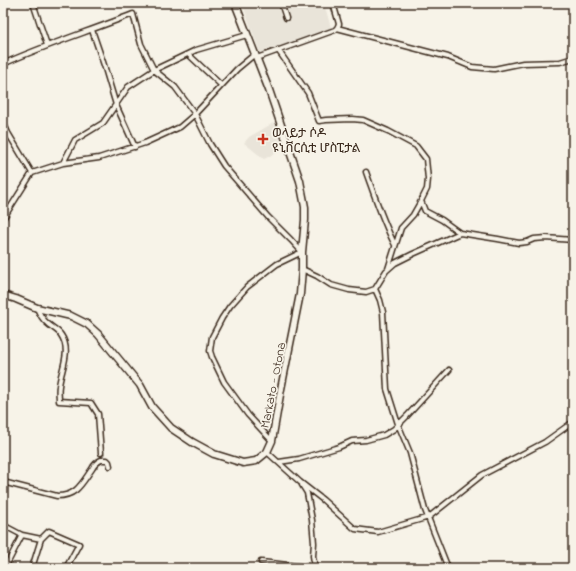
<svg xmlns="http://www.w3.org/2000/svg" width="576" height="571" viewBox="0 0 576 571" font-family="'Indie Flower','Noto Sans Ethiopic',sans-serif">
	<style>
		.built { fill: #e9e4d9 }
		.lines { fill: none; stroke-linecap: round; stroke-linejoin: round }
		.street-casing { stroke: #3b2a1e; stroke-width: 7 }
		.primary-casing { stroke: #3b2a1e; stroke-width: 9 }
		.street { stroke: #f7f3e8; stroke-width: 4 }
		.primary { stroke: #f7f3e8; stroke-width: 6 }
		.poi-dot { fill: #c8321e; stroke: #f7f3e8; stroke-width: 1.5 }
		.labels { text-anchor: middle; stroke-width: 3.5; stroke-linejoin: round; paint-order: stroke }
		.poi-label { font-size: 13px; fill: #3b2a1e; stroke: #f7f3e8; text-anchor: start }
		.street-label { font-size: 13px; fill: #3b2a1e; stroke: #f7f3e8 }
	</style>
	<rect width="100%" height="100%" fill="#f7f3e8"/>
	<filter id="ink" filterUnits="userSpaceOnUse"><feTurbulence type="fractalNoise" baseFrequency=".025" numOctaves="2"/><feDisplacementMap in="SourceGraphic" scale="8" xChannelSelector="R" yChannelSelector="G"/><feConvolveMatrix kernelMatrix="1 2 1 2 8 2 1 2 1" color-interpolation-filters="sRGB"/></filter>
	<g filter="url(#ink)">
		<path class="built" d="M242,3H324L331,28L315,36L261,55Z
			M275,122L282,150L264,159L244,143L249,137Z"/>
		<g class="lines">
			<g class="street-casing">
				<path id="street" d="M33,3L47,45
					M281,3L286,18
					M337,28L448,57L472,67L494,69L523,63L560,62L573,58
					M92,30L104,65L116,105L135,147
					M278,50L308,93L319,121L326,120L352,119L363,120L388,131L416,146L426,159L428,179L427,189L421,201L425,211L442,220L460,233
					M188,54L221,85
					M257,58L335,30L337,28L339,24L333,3
					M3,64C45,45 90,31 133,14L141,44L154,70L175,87L195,114L237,69L255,54
					M3,122L8,133L32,173
					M63,163L99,158L145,143L180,127L195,114L210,144L224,166L268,217L291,240L302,252L277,264L247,287L230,306L222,318L212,337L210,351L212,357L224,382L248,415L272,441
					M366,172C375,197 383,222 395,245
					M3,219L32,173L63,163L75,140L103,123L128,87L154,70L196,50L247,35
					M302,269L317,276L331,285L349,290L366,292L375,289L386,271L395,263L413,254L460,233L498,239L519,243L527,242L534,239L546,238L573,240
					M388,269L401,228L413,215L421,201
					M375,289L380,300L383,312L387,389L398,424L410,453L425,510L446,563L447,568
					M37,308C39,313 42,319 47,323C51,327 57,329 61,335C72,351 61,369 59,386C58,391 59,396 59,401L91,403L98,414L101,453
					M267,452L300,482L323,500L355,529L378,532L429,517L482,475L545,442L573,422
					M279,462L299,459L339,447L352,441L366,440L384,435L394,429L407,416L449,370
					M3,482L57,496C77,496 82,483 92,469C94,465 97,462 101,460C103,460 105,460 107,460L109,462L110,466
					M302,485L307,493L312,520L314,543L313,556L315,568
					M3,525L22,535L41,539
					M261,562L315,568
					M5,568L22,535
					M32,568L41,539L49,531L79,544L66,568"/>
			</g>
			<g class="primary-casing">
				<path id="primary" d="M3,295L16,299L37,308L71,316L87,324L98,334L140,385L152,407L171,428L192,442L214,454L243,463L256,461L267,452L272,441L281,389L300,294L302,269V252L305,220V207L300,181L269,90L235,3"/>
			</g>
			<use href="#street" class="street"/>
			<use href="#primary" class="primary"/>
		</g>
	</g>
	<path class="poi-dot" d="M261 133h4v4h4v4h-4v4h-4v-4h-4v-4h4z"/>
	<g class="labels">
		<g class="poi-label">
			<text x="272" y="137">ወላይታ ሶዶ<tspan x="272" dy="15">ዩኒቨርሲቲ ሆስፒታል</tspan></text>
		</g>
		<g class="street-label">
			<text transform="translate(272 385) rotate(-79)" y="5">Markato - Otona</text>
		</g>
	</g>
	<rect width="576" height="571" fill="none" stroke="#f7f3e8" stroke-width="16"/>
	<rect x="8" y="8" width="560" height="555" fill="none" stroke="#3b2a1e" stroke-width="1.5" filter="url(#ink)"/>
</svg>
